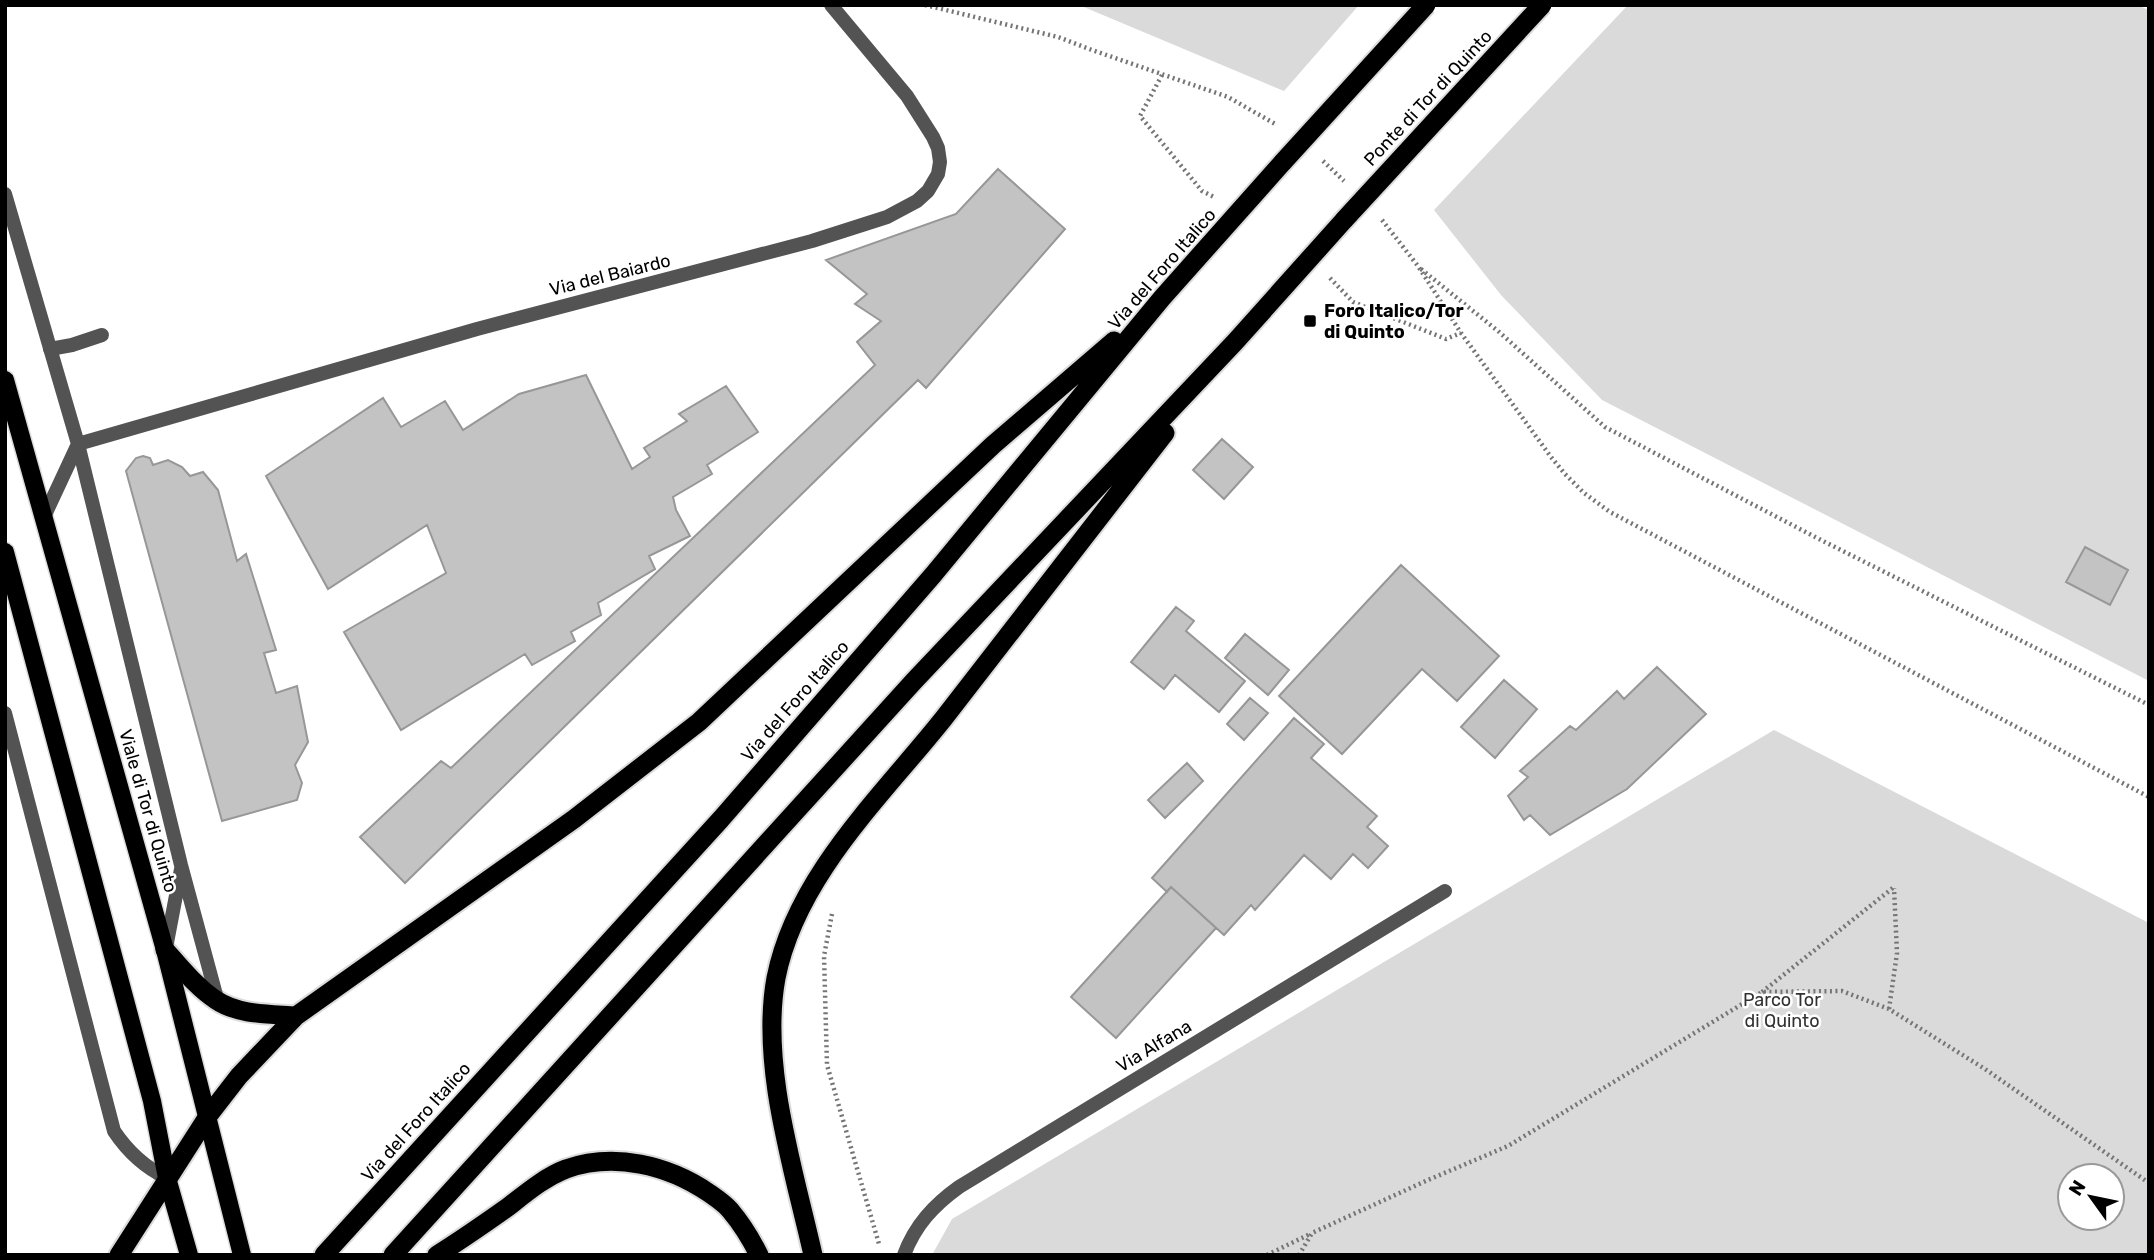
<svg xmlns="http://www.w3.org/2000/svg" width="2154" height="1260" viewBox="0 0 2154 1260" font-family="Rubik,sans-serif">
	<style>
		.green { fill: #dadada; fill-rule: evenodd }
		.building { fill: #c3c3c3; stroke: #979797; stroke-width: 2 }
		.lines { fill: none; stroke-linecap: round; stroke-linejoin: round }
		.primary-casing { stroke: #dbdbdb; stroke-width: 21 }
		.trunk-casing { stroke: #dbdbdb; stroke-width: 23 }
		.path { stroke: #757575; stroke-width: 4.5; stroke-dasharray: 2 3.5; stroke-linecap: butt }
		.service { stroke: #535353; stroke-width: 14 }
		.minor { stroke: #535353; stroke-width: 14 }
		.primary { stroke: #000; stroke-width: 18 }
		.trunk { stroke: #000; stroke-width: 19 }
		.trunk-bridge-casing { stroke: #dbdbdb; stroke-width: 23; stroke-linecap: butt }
		.trunk-bridge { stroke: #000; stroke-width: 19 }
		.poi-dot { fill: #000; stroke: #fff; stroke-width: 2.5 }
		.labels { text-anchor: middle; stroke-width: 5; stroke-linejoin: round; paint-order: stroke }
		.street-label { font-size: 18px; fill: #000; stroke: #fff }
		.poi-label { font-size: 18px; font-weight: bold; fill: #000; stroke: #fff; text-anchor: start }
		.park-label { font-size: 18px; fill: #313131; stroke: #fff }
	</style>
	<rect width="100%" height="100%" fill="#fff"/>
	<path class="green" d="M1079,5H1359L1284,91Z
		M1628,5H2137L2149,10V681L1602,400L1501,295L1434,210Z
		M1774,730L2149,923V1255H932L952,1219ZM2070,1176H2112V1218H2070Z"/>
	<path class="building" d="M998,169L1065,229L926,388L918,380L405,883L360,837L441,761L451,768L875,365L857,342L881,321L855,304L867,294L826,260L956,214Z
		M586,375L632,469L650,457L644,448L687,421L679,414L726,386L758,432L707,465L712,474L673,497L676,510L690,536L649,556L655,569L598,603L601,615L571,632L575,641L532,665L525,654L401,730L344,632L446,573L427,525L328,589L266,476L383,398L401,427L445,401L463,430L519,394Z
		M1222,439L1253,467L1224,499L1193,470Z
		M143,456L150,458L153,465L168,460L182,467L190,476L203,472L218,490L237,561L246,554L276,650L264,653L276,693L297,686L308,742L295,765L302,783L297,800L222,821L126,471L136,458Z
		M2085,547L2128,570L2110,605L2066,582Z
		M1401,565L1499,656L1457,701L1422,669L1342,754L1279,696Z
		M1176,607L1194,621L1186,631L1245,681L1219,712L1175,675L1164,689L1131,662Z
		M1245,634L1289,670L1268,695L1225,658Z
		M1657,667L1706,714L1627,789L1550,835L1530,815L1524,820L1508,796L1528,777L1520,771L1570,726L1576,730L1617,691L1624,699Z
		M1504,680L1537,709L1495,758L1461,727Z
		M1250,698L1268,713L1244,740L1227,724Z
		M1294,718L1324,744L1311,758L1377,816L1367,827L1388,846L1368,868L1353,854L1331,879L1304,855L1255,910L1251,905L1224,935L1171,887L1167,892L1152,878Z
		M1187,763L1203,781L1165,818L1148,800Z
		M1171,887L1216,928L1116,1038L1071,997Z"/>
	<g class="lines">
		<g class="primary-casing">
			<path id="primary" d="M5,380L165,950L242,1255
				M5,552L152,1101L167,1178L189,1255"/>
		</g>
		<g class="trunk-casing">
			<path id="trunk" d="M165,950C181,967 196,987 216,1000C238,1015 270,1014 296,1016
				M119,1255L208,1116L239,1076L296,1016L574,819L699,722L993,445L1114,341
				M324,1255L721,819L933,575L1162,298L1283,162
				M393,1255L914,681L1235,342L1345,219
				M437,1255C461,1240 484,1224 508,1207C526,1193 545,1177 566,1169C614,1152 668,1165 709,1193C716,1198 724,1203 730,1210C741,1223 751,1239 759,1255
				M813,1255C794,1170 760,1065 776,978C796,876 882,796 944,718C1018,624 1091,528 1165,433"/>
		</g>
		<path class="path" d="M925,5L1058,37L1092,50L1228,97L1277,125
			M1162,75L1140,116L1202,191L1214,197
			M1323,161L1344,181
			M1382,220L1418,266L1461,333L1551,457L1565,474L1584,493L1610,512L2149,797
			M1421,269L1498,331L1605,427L1819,539L2149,705
			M1330,278L1353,302L1446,339L1461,333
			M832,914L824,956L827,1065L879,1244
			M1762,992L1894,887
			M1889,1009L1897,953L1894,888
			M1267,1255L1310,1234
			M1299,1255L1312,1233L1428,1180L1508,1146L1762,992L1842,991L1889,1009L1985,1069L2149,1183"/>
		<path class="service" d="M50,349L72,345L102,335"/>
		<path class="minor" d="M5,194L78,444L181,865L218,1002
			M44,517L78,444L477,329L812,241L887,217L917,201L928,191L938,174L940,162L938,148L933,137L907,96L831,5
			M5,713L114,1131C128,1152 144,1167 167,1178
			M166,948L181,869
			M904,1255C915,1225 934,1205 959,1187L1445,891"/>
		<use href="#primary" class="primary"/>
		<use href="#trunk" class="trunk"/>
		<g class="trunk-bridge-casing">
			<path id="trunk-bridge" d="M1283,162L1426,5
				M1345,219L1542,5"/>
		</g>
		<use href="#trunk-bridge" class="trunk-bridge"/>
	</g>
	<rect class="poi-dot" x="1303" y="314" width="14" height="14" rx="3.5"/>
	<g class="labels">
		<g class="street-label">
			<text transform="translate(1428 98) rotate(-47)" y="6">Ponte di Tor di Quinto</text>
			<text transform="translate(1162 269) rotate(-49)" y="6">Via del Foro Italico</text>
			<text transform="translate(610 275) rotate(-14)" y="6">Via del Baiardo</text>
			<text transform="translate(795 701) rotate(-49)" y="6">Via del Foro Italico</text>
			<text transform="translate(148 811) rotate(74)" y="6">Viale di Tor di Quinto</text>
			<text transform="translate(1154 1046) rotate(-31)" y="6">Via Alfana</text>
			<text transform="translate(416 1122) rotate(-48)" y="6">Via del Foro Italico</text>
		</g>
		<g class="poi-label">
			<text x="1324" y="317">Foro Italico/Tor<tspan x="1324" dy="21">di Quinto</tspan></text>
		</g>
		<g class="park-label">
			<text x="1782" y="1006">Parco Tor<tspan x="1782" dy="21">di Quinto</tspan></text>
		</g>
	</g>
	<rect width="2154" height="1260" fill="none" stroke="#000000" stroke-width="14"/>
	<g transform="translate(2091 1197) rotate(303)"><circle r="33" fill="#ffffff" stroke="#999999" stroke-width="2"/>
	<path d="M0-5L12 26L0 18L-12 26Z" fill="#000000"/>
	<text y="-10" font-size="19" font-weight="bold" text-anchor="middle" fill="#000000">N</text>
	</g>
</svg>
